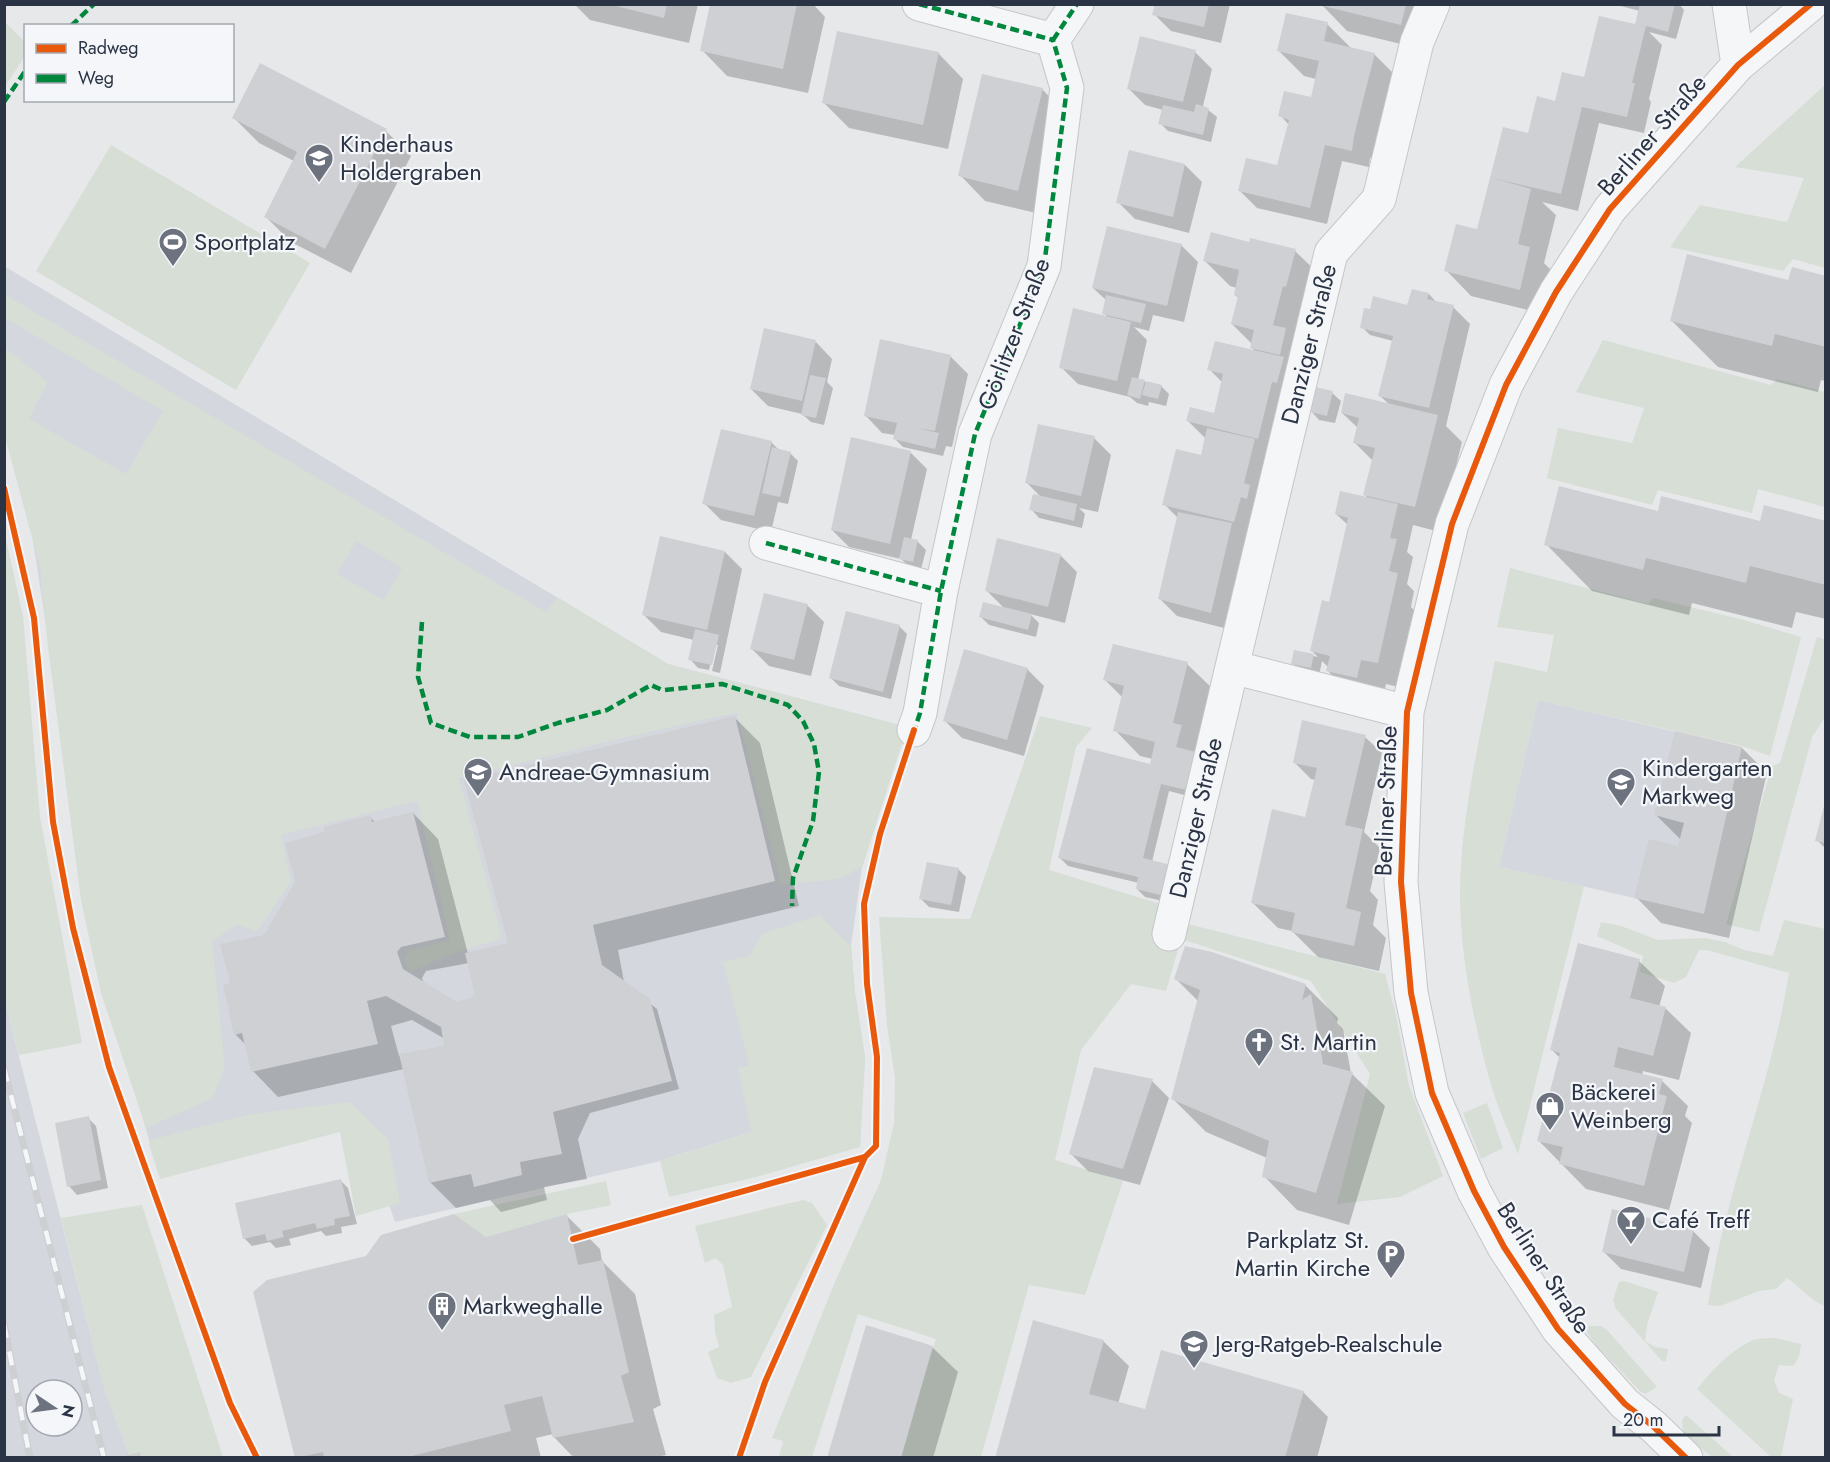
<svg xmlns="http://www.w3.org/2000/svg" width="1830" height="1462" viewBox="0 0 1830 1462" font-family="Jost,sans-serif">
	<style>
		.built { fill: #d4d7dd; fill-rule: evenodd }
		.green { fill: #d6ded6; fill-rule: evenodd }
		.shadow { fill: #0003; fill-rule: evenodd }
		.building { fill: #ced0d3 }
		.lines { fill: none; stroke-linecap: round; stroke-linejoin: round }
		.street-casing { stroke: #c4c6c8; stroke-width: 35 }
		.street { stroke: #f5f6f7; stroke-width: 33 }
		.rail-casing { stroke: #cecfd2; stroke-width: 7 }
		.rail { stroke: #f4f6f9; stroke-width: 4.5; stroke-dasharray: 14; stroke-linecap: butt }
		.quiet { stroke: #00873e; stroke-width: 4.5; stroke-dasharray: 9 4.5; stroke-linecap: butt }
		.cycleway-casing { stroke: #f4f6f9; stroke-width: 10 }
		.cycleway { stroke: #e8590c; stroke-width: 6 }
		.labels { text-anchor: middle; stroke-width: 4.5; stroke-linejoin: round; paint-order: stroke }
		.street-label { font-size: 24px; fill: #2b3445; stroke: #f4f6f9 }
		.poi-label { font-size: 24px; fill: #2b3445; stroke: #f4f6f9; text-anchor: start }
	</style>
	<rect width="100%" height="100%" fill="#e6e8ea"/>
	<path class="built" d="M4,266L668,664L907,727L862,867L851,946L855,993L865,1057L860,1147L751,1132L656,1162L395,1222L356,1108L153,1154L107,991L85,880L26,495L5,423Z
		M1538,700L1742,747L1704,914L1499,867Z
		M4,998L105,1391L130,1457H5ZM36,1390H72V1426H36Z"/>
	<path class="green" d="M5,22L25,42V56L5,86Z
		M1825,85V268L1793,259L1783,271L1670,247L1700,205L1787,222L1804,178L1735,167Z
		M111,145L310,263L236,390L36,271Z
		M4,294L546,612L557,597L668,664L907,727L862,867C853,871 843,878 835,879C817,882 799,882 781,885L737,713C644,731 552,756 459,778L502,938L452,954L410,972L404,961L409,950L450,940L417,801L281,835L291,882L257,931L237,925L212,941L225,1067L213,1098L146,1128L101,993L81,900L48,647L40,567L5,437V355L7,349L48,382L29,419L126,474L163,411L5,318ZM356,541L402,568L384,600L337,574Z
		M1603,340L1771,385L1777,379L1825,392V507L1758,489L1752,513L1658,490L1652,505L1547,478L1558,428L1632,443L1644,408L1576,392Z
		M5,535L23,616L40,817L82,1043L19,1055L4,998Z
		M1510,568L1648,604L1653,598L1744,620L1801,637L1770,756L1742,746L1538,700L1499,867L1584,886L1518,1154C1508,1130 1497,1106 1490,1081C1473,1020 1460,955 1460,892C1461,815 1480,737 1495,661L1547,672L1554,635L1497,627Z
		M1817,637L1825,640V717L1812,737L1759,932L1726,924L1772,766L1780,763Z
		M1040,716L1092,728L1076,747L1049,870L1167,906L1168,919L1385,974L1396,1015L1409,1086L1443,1176L1400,1197L1337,1204L1370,1074L1311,981L1181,939L1166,991L1131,984L1081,1050L1055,1160L1123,1181L1085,1295L1029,1285L981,1457H899L936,1339L858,1314L812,1457H779L783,1441L772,1438L835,1282L881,1180L894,1123L895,1078L887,1025L879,917L970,919Z
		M820,915L851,946L855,993L865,1057L860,1147L756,1177L669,1197L660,1161L751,1132L738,1068L749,1065L723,962L749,956L762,934Z
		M1784,920L1825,929V1306C1810,1301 1801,1287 1787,1278L1776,1289L1759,1291L1720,1306L1708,1305C1725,1192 1771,1086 1789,973L1707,950H1699L1686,977L1674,983L1640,972L1643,956L1597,936L1601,922L1621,926L1658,940L1704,938L1725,942L1744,950L1773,956Z
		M350,1102L388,1139L400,1203L356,1216L340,1132L160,1179L149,1144L150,1140L251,1114Z
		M1487,1103L1503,1148L1481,1159L1463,1113Z
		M606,1181L611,1205L567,1214L486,1237L454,1214Z
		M803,1200L812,1203L827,1225L751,1377L731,1383L717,1378L708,1352L719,1347L715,1332L714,1315L732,1307L723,1265L716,1258L705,1263L695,1226Z
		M142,1205L223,1457H130L105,1391L61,1218Z
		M1624,1281L1658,1292L1647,1325L1645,1341L1655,1347L1668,1349L1666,1361H1662L1616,1309L1613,1300L1619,1282Z
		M1588,1326H1601L1608,1331L1657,1387L1645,1394L1640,1391L1596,1345L1587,1332Z
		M1775,1338L1801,1344L1799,1357L1793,1366L1779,1365L1774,1380L1779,1393L1793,1399L1781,1457H1771L1697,1389C1711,1371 1730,1351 1751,1341C1758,1338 1767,1338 1775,1338Z
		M1686,1415L1733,1457H1712L1687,1437L1683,1430L1682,1420Z"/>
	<path class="shadow" d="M574,4H698L689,43L590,20Z
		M711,4H813L825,17L808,93L727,76L702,50Z
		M1156,4H1230L1221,43L1171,31L1154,14Z
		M1437,4L1426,50L1347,31L1322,5Z
		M1613,4H1679L1684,10L1676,39L1649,32L1662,45L1649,99L1651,102L1644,133L1599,123L1578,211L1542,202L1556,215L1544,263L1555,274L1545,314L1471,296L1446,270L1478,231L1496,182L1492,177L1556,103L1641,27L1640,11Z
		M1327,24L1353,50L1374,54L1400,80L1379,160L1370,158L1369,167L1342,161L1327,224L1257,208L1240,191L1279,167L1289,125L1280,115L1312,99L1316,79L1304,76L1279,51Z
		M1195,52L1212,69L1203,106L1217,117L1211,142L1168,131L1160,123L1163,110L1145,105L1129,89Z
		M938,53L963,79L948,149L849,128L823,102Z
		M1042,89L1067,115L1044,215L985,201L960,175Z
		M234,118L386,131L411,156L351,273L291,242L266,217L294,161L259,143Z
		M1130,152L1185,165L1202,182L1189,233L1135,219L1118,202Z
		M1250,243L1295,251L1321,276L1275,455L1266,453L1279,466L1228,629L1177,616L1160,599L1178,518L1164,504L1202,457L1205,438L1188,421L1215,414L1223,383L1209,369L1256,352L1251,347L1252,344L1232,324L1239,298L1235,295L1237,288L1230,286L1205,261Z
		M1181,245L1198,262L1184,322L1153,315L1149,331L1134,327L1147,340L1138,380L1161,386L1169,394L1166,406L1149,402L1148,406L1137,403L1130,397L1078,384L1061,367L1108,318L1104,313L1107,301L1093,288Z
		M1826,277V381L1821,380L1818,392L1718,367L1672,321L1789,281Z
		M1413,291L1429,294L1437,303L1453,307L1470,324L1446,426L1462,442L1440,532L1413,525L1407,552L1413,557L1407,584L1414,591L1411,607L1419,615L1403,688L1386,684L1382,703L1353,696L1328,671L1329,668L1322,661L1319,676L1301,671L1292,663L1295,652L1318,657L1312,651L1330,604L1348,525L1336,514L1370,500L1365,495L1373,461L1354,442L1358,428L1342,413L1390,405L1380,396L1393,341L1370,335L1362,327L1407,306Z
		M882,341L951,357L968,374L952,447L946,446L943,456L903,447L895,439V435L882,433L866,416Z
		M816,342L832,359L827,382L833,388L824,425L811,422L802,414L768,406L751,389Z
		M1332,393L1341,401L1335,423L1319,420L1311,411Z
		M1094,438L1111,455L1098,512L1079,508L1085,514L1082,528L1039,518L1031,509L1041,497L1027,483Z
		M771,442L780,451L790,453L798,461L788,504L778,502L771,532L721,520L704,503Z
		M910,452L927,469L911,540L918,542L926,550L921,569L909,566L901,559L849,547L832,530Z
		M1659,512L1761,523L1826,522V619L1796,612L1792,628L1692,603L1689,615L1592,591L1546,544Z
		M661,538L725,552L742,569L720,673L712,671L718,645H715L709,670L698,668L690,659L694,640L661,632L644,615Z
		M1060,555L1077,572L1065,623L1030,614L1039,623L1036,637L989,625L981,617L1005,609L986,590Z
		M807,605L824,622L811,676L769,666L752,649Z
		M899,626L907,634L891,699L839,686L830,677Z
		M1187,664L1213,689L1199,799L1169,791L1152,862L1176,904L1145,897L1137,889L1139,883L1068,866L1060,858L1151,766L1153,759L1140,756L1115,730L1123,698L1105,680Z
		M1027,669L1044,686L1024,756L962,738L945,721Z
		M735,718L760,743L799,906L618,950L624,982L657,1009L679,1089L590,1113L578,1139L587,1179L544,1187L547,1200L501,1212L490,1200L456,1208L430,1182L404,1069L278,1097L253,1071L246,1045L236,1035L225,986L231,984L265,936L325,834L370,817L376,823L413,813L438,839L468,954L510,944ZM469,963L477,997L457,1004L424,984L422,978L426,971ZM412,1020L445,1039L446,1047L399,1056L391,1026Z
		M1365,737L1382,753L1364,832L1380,848L1370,891L1378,900L1373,925L1386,938L1379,971L1318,957L1292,931L1278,928L1252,902L1307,819L1315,780L1311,779L1294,762Z
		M1742,748L1767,773L1729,938L1661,923L1636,897L1680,848L1681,840L1656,815Z
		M1826,805V849L1817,840Z
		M958,869L966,877L959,912L929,907L921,899Z
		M1639,961L1665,986L1659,1007L1665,1008L1691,1033L1679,1080L1643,1071L1642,1076L1662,1081L1688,1106L1685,1116L1692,1123L1669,1210L1586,1189L1539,1141L1560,1058L1552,1050Z
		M1176,979L1305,985L1338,1018L1337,1023L1343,1029L1351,1073L1385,1106L1349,1225L1297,1210L1264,1176L1267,1158L1206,1132L1173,1099L1199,1002Z
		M1095,1069L1152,1081L1169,1098L1140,1185L1088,1171L1071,1154Z
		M88,1118L96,1126L108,1188L77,1195L69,1186Z
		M340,1180L348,1188L357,1224L341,1227L342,1233L326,1236L321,1231L289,1239L291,1245L276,1248L270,1242L252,1246L244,1238Z
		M567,1216L600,1249L602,1261L635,1294L661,1405L653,1409L666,1455L652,1458H574L554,1437L553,1434L536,1438L541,1458H297L486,1238Z
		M1693,1231L1710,1248L1701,1288L1621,1269L1604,1252Z
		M1103,1341L1129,1366L1118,1404L1146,1411L1303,1392L1328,1417L1317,1458H996Z
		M932,1347L958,1372L933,1458H828Z"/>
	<path class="building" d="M608,4H667L664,18Z
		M710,4H797L783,69L700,51Z
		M1155,4H1209L1204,27L1152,15Z
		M1640,4H1675L1668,32L1646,26L1632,83H1635L1627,117L1582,107L1561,194L1492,178L1531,189L1518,244L1530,247L1520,290L1444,271L1456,224L1477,229L1503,127L1528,133L1537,96L1555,101L1562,72L1584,77L1599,16L1635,24Z
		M1319,5H1406L1401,25Z
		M1286,13L1328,22L1324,41L1375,53L1354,136L1352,151L1325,145L1310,208L1238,191L1246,158L1277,165L1289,120L1278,116L1284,91L1311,97L1319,61L1277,51Z
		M837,31L939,52L923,125L822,103Z
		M1140,36L1196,50L1183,102L1127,89Z
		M260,63L387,129L325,249L264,217L297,152L232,118Z
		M982,74L1043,88L1018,191L958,176Z
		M1196,104L1209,108L1203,135L1158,124L1163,105L1194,112Z
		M1129,150L1185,164L1173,217L1116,203Z
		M1107,226L1182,244L1167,306L1092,288Z
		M1211,232L1249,242L1250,238L1296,249L1286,287L1283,286L1273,325L1286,328L1280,355L1250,348L1254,330L1231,324L1238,296L1234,295L1239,270L1203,261Z
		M1687,254L1788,280L1792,267L1826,276V347L1775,334L1772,346L1670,321Z
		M1412,289L1429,293L1427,299L1454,305L1429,408L1378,396L1393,336L1360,328L1364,308L1370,309L1373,296L1407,305Z
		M1106,295L1146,304L1141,323L1102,314Z
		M1073,308L1131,322L1117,381L1059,368Z
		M764,328L816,340L802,401L750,389Z
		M880,339L951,355L935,431L916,428L939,433L935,449L893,439L897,423L864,416Z
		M1215,341L1284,357L1277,383L1272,382L1258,439L1186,421L1190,407L1214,413L1223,374L1207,370Z
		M810,375L826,378L816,418L801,415Z
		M1132,377L1145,380L1140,399L1127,395Z
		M1146,381L1162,385L1158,399L1142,395Z
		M1315,387L1333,391L1327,416L1310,412Z
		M1345,393L1438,415L1415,507L1363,495L1375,448L1353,443L1359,418L1341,413Z
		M1038,424L1095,436L1081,496L1025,483Z
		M1207,428L1255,439L1244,483L1250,485L1247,499L1241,497L1234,522L1162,505L1176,449L1201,455Z
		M721,429L772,441L754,516L702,504Z
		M851,437L911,451L890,544L831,530Z
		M772,447L791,452L780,497L762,493Z
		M1559,486L1658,511L1661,496L1760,521L1764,505L1826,521V585L1750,566L1746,583L1646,558L1643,570L1544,545Z
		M1340,491L1398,504L1390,538L1397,539L1389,571L1398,573L1378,663L1361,660L1357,678L1326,671L1330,656L1310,651L1322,600L1329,602L1348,518L1335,514Z
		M1033,494L1077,504L1074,521L1029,510Z
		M1178,512L1232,523L1211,613L1158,599Z
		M660,536L725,551L707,630L642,615Z
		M904,537L918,540L913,562L899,559Z
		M997,538L1061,554L1048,607L985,591Z
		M764,593L808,604L794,660L750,649Z
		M983,602L1032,614L1028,630L979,617Z
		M846,611L900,625L883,692L829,678Z
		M695,629L719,635L712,665L688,660Z
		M1113,644L1188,662L1173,723L1182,725L1176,747L1200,753L1191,791L1161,784L1143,858L1175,866L1168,897L1136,889L1138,877L1058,858L1087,748L1150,764L1155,742L1113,731L1124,686L1103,680Z
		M964,649L1028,668L1007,740L943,721Z
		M1294,650L1314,654L1311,668L1291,664Z
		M735,716L775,881L593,925L602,965L650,999L672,1081L553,1112L562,1154L520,1162L522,1175L474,1187L471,1174L429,1183L399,1054L444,1046L441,1027L386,996L367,1001L378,1044L251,1072L242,1033L234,1035L223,985L230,983L220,944L264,935L295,882L285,843L324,832V827L371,815L372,822L413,812L445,937L401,947L397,952L403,969L457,1002L475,996L465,953L508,943L464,780Z
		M1302,720L1366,735L1345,825L1363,829L1346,908L1361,912L1354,946L1291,932L1295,913L1251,903L1272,809L1305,817L1317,768L1293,763Z
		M1675,731L1742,747L1704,914L1634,898L1649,839L1678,846L1684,823L1654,815Z
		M1825,802H1826V843L1815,841Z
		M927,862L959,868L951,905L919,899Z
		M1578,943L1640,959L1630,998L1666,1007L1653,1056L1618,1047L1614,1067L1663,1079L1659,1094L1667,1096L1644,1186L1559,1164L1563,1147L1537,1141L1560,1053L1550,1050Z
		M1185,946L1212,952L1306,984L1302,1000L1311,994L1323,1064L1353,1072L1316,1193L1262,1177L1269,1141L1171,1099L1200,990L1174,979Z
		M1094,1067L1153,1079L1123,1169L1069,1154Z
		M89,1116L101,1180L67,1187L55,1123Z
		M341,1179L350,1216L334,1219L335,1225L317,1229L315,1223L282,1231L284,1237L267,1241L265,1234L243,1239L235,1203Z
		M1612,1209L1694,1229L1684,1272L1602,1252Z
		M454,1214L486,1237L567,1214L578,1265L603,1260L629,1372L621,1376L634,1422L553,1438L542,1396L504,1405L511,1431L404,1458H324L323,1452L295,1458L253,1292L267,1280L366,1256L381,1235Z
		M1033,1320L1104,1340L1089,1394L1145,1409L1161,1350L1304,1391L1285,1458H995Z
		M866,1325L933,1346L901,1458H827Z
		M140,1452L141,1458H121V1457Z"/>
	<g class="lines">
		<g class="street-casing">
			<path id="street" d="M919,4L1053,40
				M1729,4L1738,65
				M1053,40L1077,4
				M766,543L941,591
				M1407,712L1232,667L1331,253L1379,199L1417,42L1433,4
				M914,730L920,713L941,591L975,434L1044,266L1067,88L1053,40
				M1169,934L1232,667
				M1686,1458L1654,1427L1625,1404L1558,1329L1504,1247L1474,1191L1432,1093L1411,993L1401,882L1407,712L1452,524L1506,385L1556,292L1610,209L1738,65L1811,4"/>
		</g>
		<use href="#street" class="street"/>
		<g class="rail-casing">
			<path id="rail" d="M4,1068L104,1458
				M4,1324L30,1458"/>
		</g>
		<use href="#rail" class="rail"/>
		<path class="quiet" d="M919,4L1053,40
			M71,26L94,4
			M1053,40L1077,4
			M4,102L26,70
			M766,543L941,591
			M422,622L418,677L431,723L470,737H518L558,723L607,710L651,685L662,690
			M665,690L722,684L788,705L803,721L814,744L819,772L813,821L793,878L792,906
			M913,734L920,713L941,591L975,434L1044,266L1067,88L1053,40"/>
		<g class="cycleway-casing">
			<path id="cycleway" d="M4,488L34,618L53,822L73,928L109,1067L230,1403L257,1458
				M573,1239L865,1157
				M739,1458L765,1382L865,1157L876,1146L877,1057L867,984L864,904L880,834L914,730
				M1686,1458L1654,1427L1625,1404L1558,1329L1504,1247L1474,1191L1432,1093L1411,993L1401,882L1407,712L1452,524L1506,385L1556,292L1610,209L1738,65L1811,4"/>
		</g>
		<use href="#cycleway" class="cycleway"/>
	</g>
	<defs>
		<g id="school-pin" transform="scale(1.5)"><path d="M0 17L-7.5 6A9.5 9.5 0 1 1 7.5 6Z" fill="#6c737f" stroke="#f4f6f9"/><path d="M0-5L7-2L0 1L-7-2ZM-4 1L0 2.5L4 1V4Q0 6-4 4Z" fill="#fff"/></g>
		<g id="stadium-pin" transform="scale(1.5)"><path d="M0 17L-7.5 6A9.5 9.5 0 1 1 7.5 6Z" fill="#6c737f" stroke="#f4f6f9"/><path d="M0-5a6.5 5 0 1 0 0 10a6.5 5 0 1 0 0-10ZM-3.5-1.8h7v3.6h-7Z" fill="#fff"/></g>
		<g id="church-pin" transform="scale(1.5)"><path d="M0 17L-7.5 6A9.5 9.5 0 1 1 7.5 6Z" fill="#6c737f" stroke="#f4f6f9"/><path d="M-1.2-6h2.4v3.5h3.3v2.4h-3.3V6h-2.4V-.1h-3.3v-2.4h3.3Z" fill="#fff"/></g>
		<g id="shop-pin" transform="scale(1.5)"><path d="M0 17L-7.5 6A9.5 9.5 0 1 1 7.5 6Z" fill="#6c737f" stroke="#f4f6f9"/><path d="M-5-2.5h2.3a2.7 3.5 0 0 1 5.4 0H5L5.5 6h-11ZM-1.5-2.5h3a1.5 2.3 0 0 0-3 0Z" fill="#fff"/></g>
		<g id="bar-pin" transform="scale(1.5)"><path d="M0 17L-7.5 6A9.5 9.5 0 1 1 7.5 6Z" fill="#6c737f" stroke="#f4f6f9"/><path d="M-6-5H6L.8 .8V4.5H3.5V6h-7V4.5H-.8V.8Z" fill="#fff"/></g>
		<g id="parking-pin" transform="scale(1.5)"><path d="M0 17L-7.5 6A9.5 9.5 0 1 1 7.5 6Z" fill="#6c737f" stroke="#f4f6f9"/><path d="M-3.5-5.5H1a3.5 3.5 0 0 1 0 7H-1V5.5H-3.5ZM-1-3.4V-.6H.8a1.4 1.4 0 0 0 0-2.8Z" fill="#fff"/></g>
		<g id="building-pin" transform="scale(1.5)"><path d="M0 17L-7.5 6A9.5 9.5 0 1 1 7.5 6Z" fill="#6c737f" stroke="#f4f6f9"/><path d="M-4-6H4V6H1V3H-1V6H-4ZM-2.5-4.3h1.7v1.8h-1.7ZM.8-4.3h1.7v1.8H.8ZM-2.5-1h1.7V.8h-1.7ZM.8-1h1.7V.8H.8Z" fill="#fff"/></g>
	</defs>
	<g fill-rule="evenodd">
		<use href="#school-pin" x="319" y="158"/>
		<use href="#stadium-pin" x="173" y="242"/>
		<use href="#school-pin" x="478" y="772"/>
		<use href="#school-pin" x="1621" y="782"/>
		<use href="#church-pin" x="1259" y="1042"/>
		<use href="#shop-pin" x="1550" y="1106"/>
		<use href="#bar-pin" x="1631" y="1220"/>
		<use href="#parking-pin" x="1391" y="1254"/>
		<use href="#building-pin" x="442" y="1306"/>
		<use href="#school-pin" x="1194" y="1344"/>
	</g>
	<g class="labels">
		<g class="street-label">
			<text transform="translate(1652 135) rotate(-49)" y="8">Berliner Straße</text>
			<text transform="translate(1014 334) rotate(-69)" y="8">Görlitzer Straße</text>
			<text transform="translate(1309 344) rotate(-76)" y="8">Danziger Straße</text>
			<text transform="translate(1386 801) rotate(-88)" y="8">Berliner Straße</text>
			<text transform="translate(1196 818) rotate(-77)" y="8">Danziger Straße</text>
			<text transform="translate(1544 1268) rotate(57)" y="8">Berliner Straße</text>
		</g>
		<g class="poi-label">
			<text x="340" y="152">Kinderhaus<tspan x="340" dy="28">Holdergraben</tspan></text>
			<text x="194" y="250">Sportplatz</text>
			<text x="1642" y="776">Kindergarten<tspan x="1642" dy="28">Markweg</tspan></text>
			<text x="499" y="780">Andreae-Gymnasium</text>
			<text x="1280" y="1050">St. Martin</text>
			<text x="1571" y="1100">Bäckerei<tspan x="1571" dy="28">Weinberg</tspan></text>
			<text x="1652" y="1228">Café Treff</text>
			<text x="1370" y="1248" text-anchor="end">Parkplatz St.<tspan x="1370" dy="28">Martin Kirche</tspan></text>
			<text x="463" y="1314">Markweghalle</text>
			<text x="1215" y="1352">Jerg-Ratgeb-Realschule</text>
		</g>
	</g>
	<rect width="1830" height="1462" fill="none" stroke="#2b3445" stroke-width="12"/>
	<rect x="24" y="24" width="210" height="78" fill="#f4f6f9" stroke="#a4a8b1" stroke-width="1.5"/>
	<rect x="36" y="44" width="30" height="9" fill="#e8590c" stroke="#a4a8b1" stroke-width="1.5"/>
	<text x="78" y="54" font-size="18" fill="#2b3445">Radweg</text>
	<rect x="36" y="74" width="30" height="9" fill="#00873e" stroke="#a4a8b1" stroke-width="1.5"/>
	<text x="78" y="84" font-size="18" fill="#2b3445">Weg</text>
	<g transform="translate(54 1408) rotate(103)"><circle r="28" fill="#f4f6f9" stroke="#a4a8b1" stroke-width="1.5"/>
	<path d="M0-4.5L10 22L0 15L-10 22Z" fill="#6c737f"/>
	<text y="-9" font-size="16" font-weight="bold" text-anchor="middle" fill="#2b3445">N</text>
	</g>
	<path d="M1614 1426v9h105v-9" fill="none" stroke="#2b3445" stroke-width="3"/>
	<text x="1623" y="1426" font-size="18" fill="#2b3445" stroke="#f4f6f9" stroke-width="4.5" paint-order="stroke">20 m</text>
</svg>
